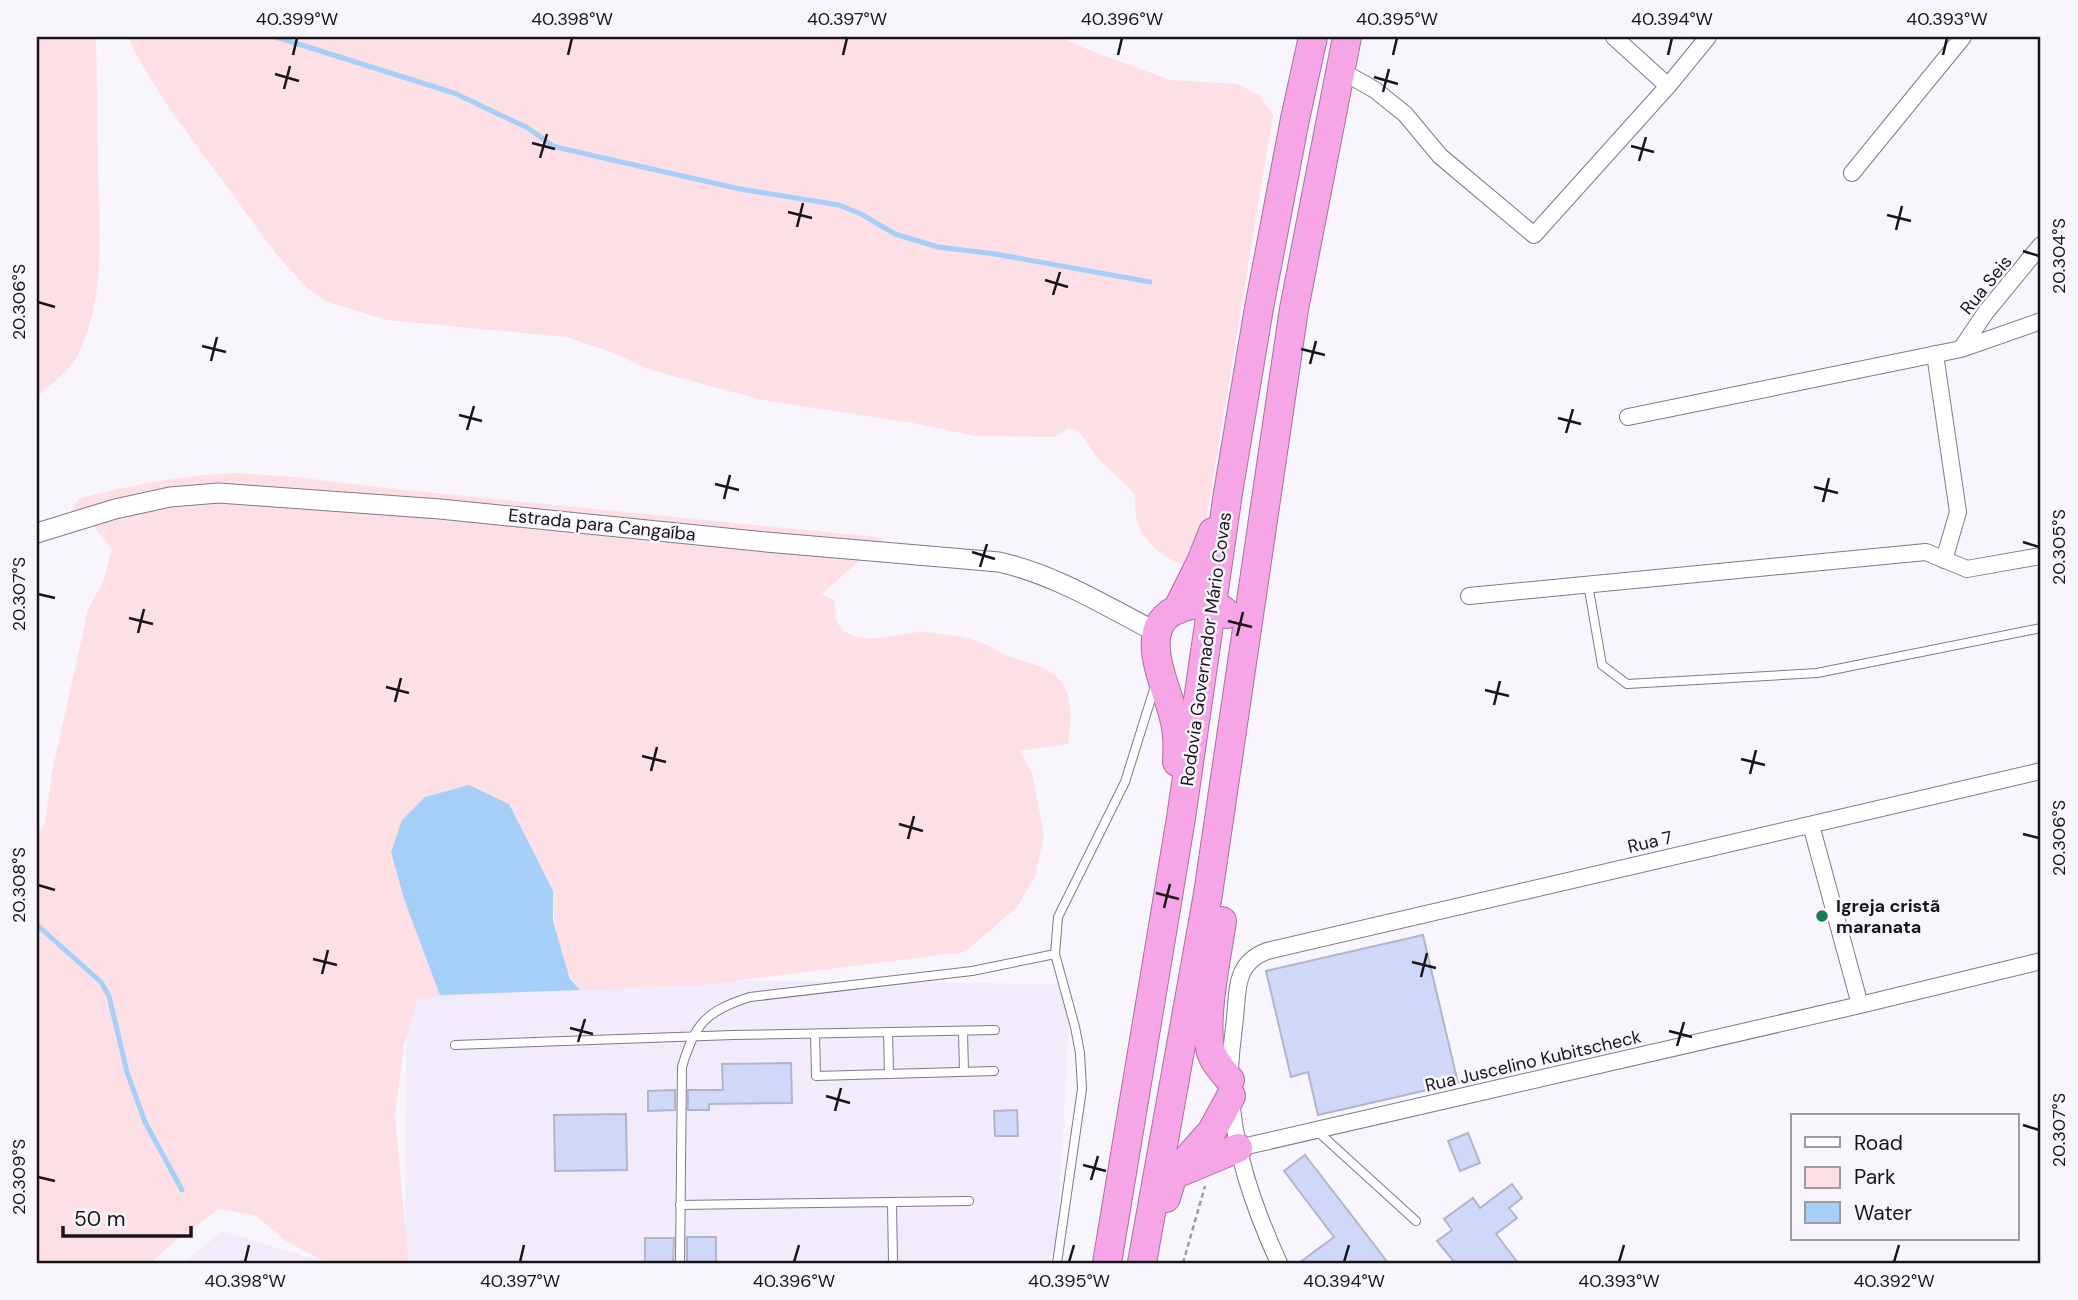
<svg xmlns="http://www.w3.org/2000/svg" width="2078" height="1300" viewBox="0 0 2078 1300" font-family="'DM Sans',sans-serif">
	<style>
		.built { fill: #f2ebfb }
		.green { fill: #fce0e6; fill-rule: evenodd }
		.water { fill: #a5cff7 }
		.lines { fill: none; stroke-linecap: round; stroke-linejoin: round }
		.stream { stroke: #a5cff7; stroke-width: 5 }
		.building { fill: #d0d8fa; stroke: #b1b5c8; stroke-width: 2 }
		.service-casing { stroke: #81798b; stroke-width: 10 }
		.minor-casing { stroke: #81798b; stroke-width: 18 }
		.tertiary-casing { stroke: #81798b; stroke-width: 21 }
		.motorway-casing { stroke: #a8729f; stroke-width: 30 }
		.path { stroke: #9c99a0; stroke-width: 2.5; stroke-dasharray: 5 3.5; stroke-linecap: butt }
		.service { stroke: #fff; stroke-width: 8 }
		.minor { stroke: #fff; stroke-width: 16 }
		.tertiary { stroke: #fff; stroke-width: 19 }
		.motorway { stroke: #f6a5e6; stroke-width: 28 }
		.ticks { fill: none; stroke: #17141a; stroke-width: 2.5 }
		.poi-dot { fill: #1a7c53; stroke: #f8f5fd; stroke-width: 2.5 }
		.labels { text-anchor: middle; stroke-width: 5; stroke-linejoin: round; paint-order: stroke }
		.street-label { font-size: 18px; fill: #17141a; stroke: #f8f5fd }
		.poi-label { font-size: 18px; font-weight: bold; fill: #17141a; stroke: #f8f5fd; text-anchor: start }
		.neatline { fill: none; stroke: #17141a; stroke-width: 2.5 }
		.ticks-label { font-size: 18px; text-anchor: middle; fill: #17141a }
	</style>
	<rect width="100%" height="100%" fill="#f8f5fd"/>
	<path class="built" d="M407,977L1071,984L1057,1243L1047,1263H405Z
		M222,1231L326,1263H184Z"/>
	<path class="green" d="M37,37H96C97,83 98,130 98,176C100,235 105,300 78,355C69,372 50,384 37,397Z
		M129,37H1060L1084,48L1170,80L1237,84L1259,95L1273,115L1201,552L1188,565C1170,563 1152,548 1142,533C1135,522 1135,507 1135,494L1096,456L1078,430L1068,428L1054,437L975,436L913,423L762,400L648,369L611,352L566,337L387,320L327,302L307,288L276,254L167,105L134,51Z
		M235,473L295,477L386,488L885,538L822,594L834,600C835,611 835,627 847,633C870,645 897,633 921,632C931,632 964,637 974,640C986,643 997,651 1008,656C1027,663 1054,667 1064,686C1073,703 1071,726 1068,744L1020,751L1032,773L1044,835L1035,877L1017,907L965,952L703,985L418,997L404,1045L395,1115L408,1258L406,1263H327L286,1241L256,1216L219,1209L176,1240L151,1263H37V830L41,829L45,823L52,773L88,609L103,582L112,549L88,519L71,512L78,499C130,485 181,475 235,473ZM391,852L553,891C553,925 559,962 579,990L441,995L404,899Z"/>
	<path class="water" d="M469,785L509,804L553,891V920L561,949L570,979L580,990L440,995L404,899L391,852L402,820L425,797Z"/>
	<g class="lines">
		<path class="stream" d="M276,37L454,93L528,128L553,146L564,149L740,189L839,205L861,214L895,234L938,247L995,254L1150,282
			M37,925L101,982L109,996L127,1072L145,1122L182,1190"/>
	</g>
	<path class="building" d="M1423,935L1458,1083L1318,1115L1308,1072L1291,1077L1266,971Z
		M791,1063L792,1103L709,1104V1110H688V1090H723L722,1064Z
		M675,1090V1110L648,1111V1091Z
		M1017,1110L1018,1136H995L994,1111Z
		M626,1114L627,1170L555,1171L554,1115Z
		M1468,1133L1480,1163L1460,1171L1448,1141Z
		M1305,1155L1356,1221L1388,1263H1299L1334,1237L1284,1171Z
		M1512,1184L1522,1198L1509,1208L1517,1218L1496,1234L1518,1263H1455L1437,1241L1452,1230L1444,1219L1473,1198L1480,1208Z
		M687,1237H716V1262L687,1263Z
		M645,1238H674L673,1263H645Z"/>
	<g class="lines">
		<g class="service-casing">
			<path id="service" d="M1588,584L1602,665L1627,684L1817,673L2041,628
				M1055,954L1075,1027L1080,1053L1082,1089L1057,1263
				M963,1031L964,1072
				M888,1032L889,1074
				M815,1034L816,1076L994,1071
				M455,1045L733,1035L995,1030
				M1316,1130L1416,1221
				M892,1203L893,1263
				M680,1205L969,1201
				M680,1263L682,1067C695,1023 706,1011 750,997L972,971L1055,954L1058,917L1125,782L1155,686"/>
		</g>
		<g class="minor-casing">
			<path id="minor" d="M1614,37L1668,86
				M1340,70L1375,90L1405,114L1440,156L1534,235L1668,86L1708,37
				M1852,173L1963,37
				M1961,349L1986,312L2041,245
				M1935,354L1958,512L1944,560
				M1628,417L1961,349L2041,321
				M1469,596L1926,552L1967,569L2041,556
				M1811,825L1860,1005
				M1238,1148L1860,1005L2041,961
				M1279,1263C1253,1206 1232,1146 1230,1082C1229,1061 1233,1039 1235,1018C1238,988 1235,963 1267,951L2041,771"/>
		</g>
		<g class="tertiary-casing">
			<path id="tertiary" d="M37,533L115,509L170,497L219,493L440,509L766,542L999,562C1056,575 1104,605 1156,632"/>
		</g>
		<g class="motorway-casing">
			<path id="motorway" d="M1177,610L1201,562L1213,532
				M1177,762C1178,746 1178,730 1173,714C1163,676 1131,616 1192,605C1206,603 1217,603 1227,614
				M1222,921C1217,955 1204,1015 1210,1048C1212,1060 1222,1070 1230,1080
				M1183,1171L1238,1148
				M1166,1198L1173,1175L1212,1131L1231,1096
				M1107,1263L1181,818L1228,493L1259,308L1295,119L1313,37
				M1142,1263L1208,894L1294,309L1347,37"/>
		</g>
		<path class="path" d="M1183,1263L1205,1186"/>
		<use href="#service" class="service"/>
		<use href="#minor" class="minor"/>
		<use href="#tertiary" class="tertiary"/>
		<use href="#motorway" class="motorway"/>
	</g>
	<path class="ticks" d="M293,55L297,38M568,55L572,38M843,55L847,38M1118,55L1122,38M1393,55L1397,38M1668,55L1672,38M1943,55L1947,38M275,74L299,81M1374,77L1398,84M284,89L290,66M1383,92L1389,69M532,143L555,149M1631,146L1654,152M540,158L547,134M1639,161L1646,137M788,212L812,218M1887,215L1911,221M797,227L803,203M1896,230L1902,206M2023,251L2039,256M1045,280L1068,287M1053,295L1060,272M38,302L55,307M202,346L226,352M1301,349L1325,355M211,361L217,337M1310,364L1316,341M459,415L482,421M1558,418L1581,424M467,430L474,406M1566,433L1573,409M715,484L739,490M1814,487L1838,493M724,499L730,475M1823,502L1829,478M2023,542L2039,547M972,552L995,559M980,567L987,544M38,594L55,598M129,618L153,624M1228,621L1252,627M138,633L144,609M1237,636L1243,612M386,687L409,693M1485,690L1509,696M395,702L401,678M1494,705L1500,681M642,756L666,762M1741,759L1765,765M651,771L657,747M1750,774L1756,750M899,824L923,831M2023,834L2039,838M908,839L914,816M38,885L55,890M1156,893L1179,899M1164,908L1170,884M313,959L337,965M1412,962L1436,968M322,974L328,950M1421,977L1427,953M570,1028L593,1034M1669,1031L1692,1037M578,1042L585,1019M1677,1046L1684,1022M826,1096L850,1103M835,1111L841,1088M2023,1125L2039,1130M1083,1165L1106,1171M38,1177L55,1181M1091,1180L1098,1156M245,1262L249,1245M520,1262L524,1245M794,1262L799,1245M1069,1262L1074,1245M1344,1262L1349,1245M1619,1262L1624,1245M1894,1262L1899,1245"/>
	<circle class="poi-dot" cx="1822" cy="916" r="7"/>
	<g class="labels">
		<g class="street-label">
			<text transform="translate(1986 285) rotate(-51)" y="6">Rua Seis</text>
			<text transform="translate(602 525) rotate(6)" y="6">Estrada para Cangaíba</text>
			<text transform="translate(1206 649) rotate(-82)" y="6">Rodovia Governador Mário Covas</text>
			<text transform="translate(1650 842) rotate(-13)" y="6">Rua 7</text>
			<text transform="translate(1533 1061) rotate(-13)" y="6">Rua Juscelino Kubitscheck</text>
		</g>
		<g class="poi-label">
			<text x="1836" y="912">Igreja cristã<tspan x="1836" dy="21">maranata</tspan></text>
		</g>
	</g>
	<rect width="2078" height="1300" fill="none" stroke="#f8f5fd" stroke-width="77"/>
	<rect x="1791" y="1114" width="228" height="126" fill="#f8f5fd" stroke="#9e9ba2" stroke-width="2"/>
	<rect x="1805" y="1137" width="35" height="10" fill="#ffffff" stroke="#9e9ba2" stroke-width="2"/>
	<text x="1854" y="1150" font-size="21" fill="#17141a">Road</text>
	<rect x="1805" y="1167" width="35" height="21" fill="#fce0e6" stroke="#9e9ba2" stroke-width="2"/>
	<text x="1854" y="1184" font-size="21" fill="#17141a">Park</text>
	<rect x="1805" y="1202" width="35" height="21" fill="#a5cff7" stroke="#9e9ba2" stroke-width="2"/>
	<text x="1854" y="1220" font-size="21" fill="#17141a">Water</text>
	<path d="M63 1226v10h128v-10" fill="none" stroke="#17141a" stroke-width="3.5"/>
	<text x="74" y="1226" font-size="21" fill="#17141a" stroke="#f8f5fd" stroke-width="5" paint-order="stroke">50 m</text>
	<rect x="38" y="38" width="2001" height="1224" class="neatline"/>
	<g class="ticks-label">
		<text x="297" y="25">40.399°W</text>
		<text x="572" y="25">40.398°W</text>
		<text x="847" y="25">40.397°W</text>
		<text x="1122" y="25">40.396°W</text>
		<text x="1397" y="25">40.395°W</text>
		<text x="1672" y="25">40.394°W</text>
		<text x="1947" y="25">40.393°W</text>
		<text transform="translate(2059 256) rotate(-90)" y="6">20.304°S</text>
		<text transform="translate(19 302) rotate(-90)" y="6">20.306°S</text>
		<text transform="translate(2059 547) rotate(-90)" y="6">20.305°S</text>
		<text transform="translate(19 594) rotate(-90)" y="6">20.307°S</text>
		<text transform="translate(2059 838) rotate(-90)" y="6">20.306°S</text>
		<text transform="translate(19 885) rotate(-90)" y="6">20.308°S</text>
		<text transform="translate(2059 1130) rotate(-90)" y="6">20.307°S</text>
		<text transform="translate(19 1177) rotate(-90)" y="6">20.309°S</text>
		<text x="245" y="1287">40.398°W</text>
		<text x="520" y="1287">40.397°W</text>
		<text x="794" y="1287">40.396°W</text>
		<text x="1069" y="1287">40.395°W</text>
		<text x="1344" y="1287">40.394°W</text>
		<text x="1619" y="1287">40.393°W</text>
		<text x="1894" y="1287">40.392°W</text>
	</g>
</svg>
